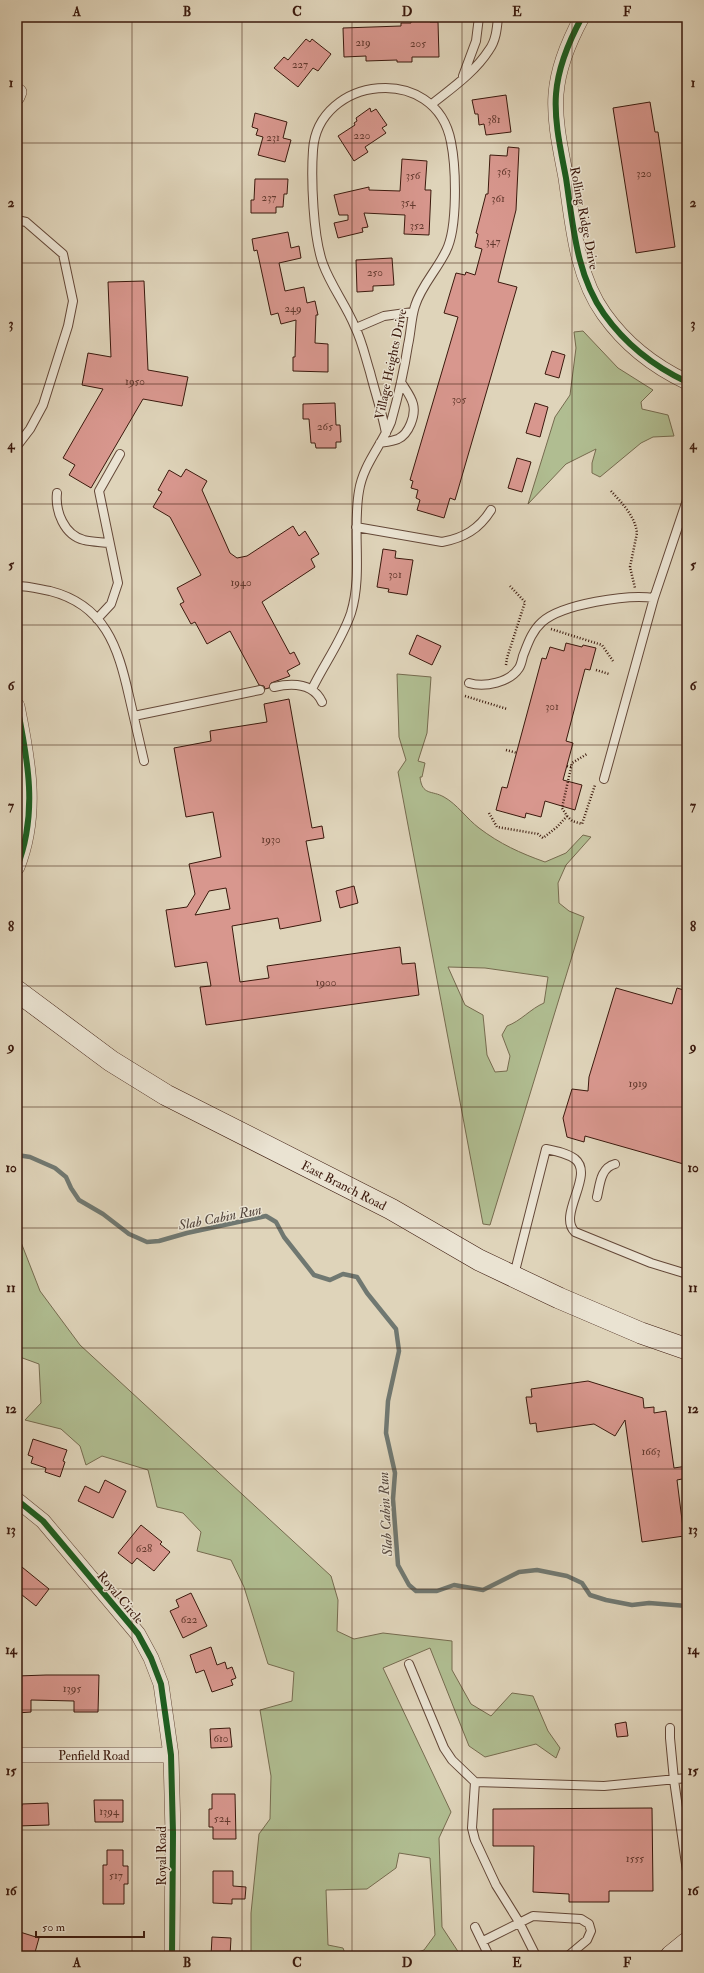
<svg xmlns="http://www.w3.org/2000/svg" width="704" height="1973" viewBox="0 0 704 1973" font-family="'IM FELL Double Pica',serif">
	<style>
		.green { fill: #b0bd91; stroke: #766b4f; fill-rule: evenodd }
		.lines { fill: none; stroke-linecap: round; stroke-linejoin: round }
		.stream { stroke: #707871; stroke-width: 4.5 }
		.building { fill: #d8978e; stroke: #3b190d; fill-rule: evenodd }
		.service-casing { stroke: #644838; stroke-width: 10 }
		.minor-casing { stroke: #644838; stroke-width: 16 }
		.secondary-casing { stroke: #3b190d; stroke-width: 22 }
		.path { stroke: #3b190d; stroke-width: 2.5; stroke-dasharray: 1 2; stroke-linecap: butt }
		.service { stroke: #eae3d2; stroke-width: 8 }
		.minor { stroke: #eae3d2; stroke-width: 15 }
		.secondary { stroke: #eae3d2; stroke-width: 21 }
		.cycleway-casing { stroke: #eae3d2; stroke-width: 8 }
		.cycleway { stroke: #1b5e20; stroke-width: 6 }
		.grid { fill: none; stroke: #3b190d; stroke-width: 1; stroke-opacity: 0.55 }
		.labels { text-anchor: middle; stroke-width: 3; stroke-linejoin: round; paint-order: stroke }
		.number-label { font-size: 11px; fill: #62382d }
		.street-label { font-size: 13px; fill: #3b190d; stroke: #eae3d2 }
		.water-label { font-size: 14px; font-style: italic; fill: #56483f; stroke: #eae3d2 }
		.neatline { fill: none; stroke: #3b190d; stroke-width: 1.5 }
		.grid-label { font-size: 13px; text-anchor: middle; font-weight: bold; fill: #3b190d }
	</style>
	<rect width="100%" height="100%" fill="#dfd4ba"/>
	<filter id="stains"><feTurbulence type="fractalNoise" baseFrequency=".005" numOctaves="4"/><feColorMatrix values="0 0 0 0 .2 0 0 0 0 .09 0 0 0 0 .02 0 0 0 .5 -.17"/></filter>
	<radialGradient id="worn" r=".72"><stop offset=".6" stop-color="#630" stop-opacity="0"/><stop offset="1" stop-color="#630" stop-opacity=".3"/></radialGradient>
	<path class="green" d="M583,331L618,368L653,390L641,402L642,409L668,415L674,436L653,437L641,443L600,477L592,473V463L596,449L566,464L528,504L555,417L570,395L576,348L574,332Z
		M397,674L431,677L427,733L418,761L425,763L422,777H420C422,796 432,790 444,797C457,804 467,819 479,828C500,844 520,853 545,862L566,853L583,835L591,837L566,865L558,883L559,903L569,911L584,917L490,1225L483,1224L398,772L406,760L399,737ZM448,967L485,968L548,977L544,1003C530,1009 521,1021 507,1026L502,1035L510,1056L507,1071L495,1072L487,1055L483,1015L465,1005Z
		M17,1232L40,1291L80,1345L331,1576L338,1600L337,1631L354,1639L383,1633L452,1641V1670L471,1704L491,1716L512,1693L533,1696L548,1731L560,1748L556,1758L536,1744L485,1757L469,1746L430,1648L383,1668L451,1812L439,1838L442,1927L461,1956H405L424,1950L435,1935L430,1858L399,1853L396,1868L367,1889L326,1890L328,1945L343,1948L346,1956H251V1913L259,1834L270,1819L271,1776L260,1710L292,1701L294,1672L268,1664L244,1587L231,1560L197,1551L201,1532L183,1513L157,1507L148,1470L102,1456L86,1465L80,1446L61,1429L25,1420L41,1403L39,1364L17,1356Z"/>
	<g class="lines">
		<path class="stream" d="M17,1155L30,1157L55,1168L66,1177L71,1188L79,1200L103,1214L129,1234L147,1242L159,1241L187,1233L266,1216L276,1222L284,1237L314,1275L330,1280L343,1274L357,1277L367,1293L396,1329L399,1351L388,1401L386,1433L395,1473L393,1499L398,1565L409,1585L416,1591H437L454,1585L483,1590L519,1572L537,1570L567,1576L582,1583L590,1595L606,1600L632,1605L649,1603L687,1606"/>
	</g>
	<path class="building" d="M411,17H430V22H438L439,57H412V62H397V60L366,61V56L344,57L343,28L401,26V23H411Z
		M306,39L310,42L312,39L331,54L318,71L313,68L298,87L274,68L284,57L288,60Z
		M506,95L511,132L486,135L484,124L479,125L478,114H475L472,100Z
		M650,102L655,132H658L675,247L636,253L613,108Z
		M370,108L371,112L376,109L387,125L382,128L386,133L365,147L368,152L354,161L338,136L355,125L354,123L357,121L356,118Z
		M255,113L287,122L283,138L291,140L285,162L258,155L263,137L256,135L258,129L252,127Z
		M508,147L519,148L516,210L498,282L517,287L455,500L450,498L444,518L417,510L420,500L416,498L418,490L411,488L413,481L410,480L458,317L444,313L456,273L465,275L466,272L475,275L482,249L475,247L478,234L476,233L486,194H488L490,155L507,156Z
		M402,159L427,161L425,190H431L429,235L404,234L405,215L364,213L368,227L362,228L363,232L338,238L334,223L348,220V215H339L334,195L369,187V190L400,191Z
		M255,179H288L287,194H284L283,207H276V213H251V200H254Z
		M288,232L291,248L299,246L301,258L279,263L285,291L304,287L307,303L315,301L318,315H316L315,343L328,344V372L293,371V357H295L296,320L281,324L278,313L271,315L257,250L254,251L252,239Z
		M392,258L394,285L373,286V291L357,292L356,260Z
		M144,281L148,370L188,377L182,406L143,399L91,488L69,475L75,465L63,458L103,389L82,385L88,353L111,357L108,282Z
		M552,351L565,355L559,378L545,374Z
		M335,403L336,425H340L341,442H336V448H316L315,443H311L309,419H303V404Z
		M535,403L548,407L540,437L526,433Z
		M517,458L531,462L522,492L508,488Z
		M186,469L207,481L202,490L230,553L237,558L247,556L293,526L299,536L305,531L319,554L311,559L315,567L262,602L290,654L294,652L300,664L287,671L290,676L271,683L269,688L265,689L264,686L259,685L230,631L207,644L195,622L191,624L180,604L184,602L177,588L201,575L170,517L153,507L162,492L158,490L169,470L181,477Z
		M383,549L396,551L395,558L413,560L407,595L388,592L389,589L377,587Z
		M417,635L441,646L432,665L409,654Z
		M566,643L582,647L583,645L596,648L590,670L585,669L566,741L573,743L563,780L582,785L575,810L545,801L541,817L526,813L525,818L496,810L502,787L507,788L542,658L546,659L550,647L564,651Z
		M289,699L312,828L322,826L324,838L306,841L321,921L280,929L278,918L232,926L240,982L269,978L267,966L400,947L402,964L415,963L419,995L206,1025L200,987L211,986L207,962L175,967L166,910L187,907L195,894L189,864L221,857L213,812L186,817L174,748L211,741L210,731L267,722L264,704ZM226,888L230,909L195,915L209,891Z
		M354,886L358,903L340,908L336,891Z
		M616,988L672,1004L677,988L687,991V1165L585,1136L584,1142L567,1137L563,1118L572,1089L588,1091L589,1077Z
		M588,1381L643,1398L644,1408L654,1407V1413L666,1411L674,1468L687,1466V1478L677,1480L684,1536L642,1542L625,1420L615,1436L594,1424L537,1432L536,1423L530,1424L526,1397H532L531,1389Z
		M33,1439L67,1450L63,1461L65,1462L60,1477L45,1472L46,1468L31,1463L33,1457L28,1455Z
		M105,1480L126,1491L113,1518L78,1501L85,1486L99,1493Z
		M141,1525L162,1542L160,1544L170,1552L154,1571L137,1558L132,1564L118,1553Z
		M17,1563L49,1589L36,1606L17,1591Z
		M191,1593L207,1626L183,1638L170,1611L179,1607L176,1600Z
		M211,1647L217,1665L225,1662L227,1669L232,1667L236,1678L231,1680L233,1685L212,1692L204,1670L196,1673L190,1655Z
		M46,1675H99L98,1712H74V1701L31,1700V1712L17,1713V1676Z
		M626,1722L628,1736L617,1737L615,1724Z
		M230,1728L232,1747L211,1748L210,1729Z
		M212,1794H235L236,1839H213V1827H209V1809H212Z
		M94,1800H123V1822H95Z
		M48,1803L49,1825L17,1826V1806H22V1804Z
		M652,1808L653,1891H609V1902H569V1894L533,1892L534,1846H493V1809Z
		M107,1850H123V1866H128V1884H124V1904H103V1865H107Z
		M213,1871H233V1886L246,1887L245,1899H232V1904L213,1903Z
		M20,1932L39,1938L34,1956H17V1940Z
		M212,1937L231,1938L230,1956H211Z"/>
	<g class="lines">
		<g class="service-casing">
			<path id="service" d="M463,76L476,41L479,17
				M432,104C452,88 475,72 489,50C496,41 497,28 498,17
				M17,220L26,222L63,254L73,301L68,326L43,405L30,429L17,446
				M356,328L384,316L413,312
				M380,443C386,442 393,441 398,439C409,434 416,415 413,404C411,396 405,389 401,382
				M57,493C55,511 64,535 84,540C91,542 101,542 109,543
				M356,527L442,542C464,538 479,529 491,510
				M17,586C28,586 39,589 50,591C105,605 118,647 129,696C134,718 139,740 144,761
				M97,619L111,604L118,583L99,491L120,454
				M469,683C485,688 510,682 519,668C521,665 522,660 523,656C528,643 532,631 542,622C562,604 628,594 654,598
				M274,687C292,683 313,683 322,702
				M312,689C324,664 342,640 351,613C363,574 352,531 359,491C363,465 381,446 391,422C398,397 404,371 408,345C411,332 411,318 415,306C421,286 437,270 446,251C458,228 456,167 451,142C436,62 318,76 313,150C311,179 313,237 323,264C331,286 346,305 355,327C362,341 365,356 370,372C375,392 382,412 386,433
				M134,716L260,690
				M604,779L654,598L687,500
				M597,1197C600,1185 600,1168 615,1164
				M514,1275L546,1149C556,1151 567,1153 575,1159C595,1175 557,1215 575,1232L651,1263L687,1274
				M409,1664L444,1748L452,1760L475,1782L604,1786L687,1778
				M670,1728V1738L674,1780L687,1871
				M475,1782L472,1828L475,1840L496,1885L519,1922L536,1956
				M475,1927L489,1956
				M483,1941L533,1916L581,1919L589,1924L591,1931L587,1940L568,1956"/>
		</g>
		<g class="minor-casing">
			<path id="minor" d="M582,17C569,41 558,67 556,94C554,122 561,151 566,178C573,224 576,275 604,314C626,345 653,366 687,382
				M17,97L19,92
				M17,706C28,760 38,814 17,867
				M17,1500L43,1521L138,1634L151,1658L161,1684L171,1755L173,1833L172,1956
				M17,1755H171"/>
		</g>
		<g class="secondary-casing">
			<path id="secondary" d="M17,991L111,1061L166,1095L391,1209L479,1260L559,1298L641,1333L687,1349
				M671,1956L687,1943"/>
		</g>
		<path class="path" d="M611,491C622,503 635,516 637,533L630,567L635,588
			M551,629L602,645L613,661
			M506,665L507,658L525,602L510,586
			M596,670L609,674
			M465,696L507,709
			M506,750L517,753
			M567,766L571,767
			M489,813L497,827L538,834L543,838L557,827L567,816L562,808L572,763L587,754
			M567,816L572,821L582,824L595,785"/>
		<use href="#service" class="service"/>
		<use href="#minor" class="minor"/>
		<use href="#secondary" class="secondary"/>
		<g class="cycleway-casing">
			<path id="cycleway" d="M582,17C569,41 558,67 556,94C554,122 561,151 566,178C573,224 576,275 604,314C626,345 653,366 687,382
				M17,706C28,760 38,814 17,867
				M17,1500L43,1521L138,1634L151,1658L161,1684L171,1755L173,1833L172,1956"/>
		</g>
		<use href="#cycleway" class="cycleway"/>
	</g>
	<path class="grid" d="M132,17V1956M242,17V1956M352,17V1956M462,17V1956M572,17V1956M17,143H687M17,263H687M17,384H687M17,504H687M17,625H687M17,745H687M17,866H687M17,986H687M17,1107H687M17,1228H687M17,1348H687M17,1469H687M17,1589H687M17,1710H687M17,1830H687"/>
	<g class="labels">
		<g class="number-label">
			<text x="363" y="46">219</text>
			<text x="418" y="47">205</text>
			<text x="300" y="68">227</text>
			<text x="494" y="123">381</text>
			<text x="362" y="139">220</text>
			<text x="273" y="141">231</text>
			<text x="504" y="175">363</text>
			<text x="644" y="177">320</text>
			<text x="413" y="179">356</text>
			<text x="269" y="201">237</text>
			<text x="498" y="202">361</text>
			<text x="408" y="206">354</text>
			<text x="417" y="229">352</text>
			<text x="493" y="245">347</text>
			<text x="375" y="276">250</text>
			<text x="293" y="312">249</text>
			<text x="135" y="385">1950</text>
			<text x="459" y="403">305</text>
			<text x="325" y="430">265</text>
			<text x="395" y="578">301</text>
			<text x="241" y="586">1940</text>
			<text x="552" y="710">301</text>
			<text x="271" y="843">1930</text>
			<text x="326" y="986">1900</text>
			<text x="638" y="1087">1919</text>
			<text x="651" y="1455">1663</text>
			<text x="144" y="1552">628</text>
			<text x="189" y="1623">622</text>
			<text x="72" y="1692">1395</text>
			<text x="221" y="1742">610</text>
			<text x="109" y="1815">1394</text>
			<text x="222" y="1822">524</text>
			<text x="635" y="1862">1555</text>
			<text x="116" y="1879">517</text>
		</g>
		<g class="street-label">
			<text transform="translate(585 218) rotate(79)" y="5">Rolling Ridge Drive</text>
			<text transform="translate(390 364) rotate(-78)" y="5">Village Heights Drive</text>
			<text transform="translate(344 1185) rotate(27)" y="5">East Branch Road</text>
			<text transform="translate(121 1597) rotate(50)" y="5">Royal Circle</text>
			<text x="94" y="1760">Penfield Road</text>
			<text transform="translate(161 1856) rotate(-90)" y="5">Royal Road</text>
		</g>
		<g class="water-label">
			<text transform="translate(220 1217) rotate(-11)" y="5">Slab Cabin Run</text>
			<text transform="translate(385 1514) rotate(-93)" y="5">Slab Cabin Run</text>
		</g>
	</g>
	<rect width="704" height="1973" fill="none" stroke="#dfd4ba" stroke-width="44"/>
	<path d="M36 1931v6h108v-6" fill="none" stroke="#3b190d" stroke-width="2"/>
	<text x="42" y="1931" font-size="12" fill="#3b190d" stroke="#eae3d2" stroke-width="3" paint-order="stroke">50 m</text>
	<rect x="22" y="22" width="660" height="1929" class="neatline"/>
	<g class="grid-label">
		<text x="77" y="16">A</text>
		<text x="187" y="16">B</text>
		<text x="297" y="16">C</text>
		<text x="407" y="16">D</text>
		<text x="517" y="16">E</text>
		<text x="627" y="16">F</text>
		<text x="11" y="87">1</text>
		<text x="693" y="87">1</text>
		<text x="11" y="207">2</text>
		<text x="693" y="207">2</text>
		<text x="11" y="328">3</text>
		<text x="693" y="328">3</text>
		<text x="11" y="449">4</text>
		<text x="693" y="449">4</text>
		<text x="11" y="569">5</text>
		<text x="693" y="569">5</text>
		<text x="11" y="690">6</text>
		<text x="693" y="690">6</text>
		<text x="11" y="810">7</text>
		<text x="693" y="810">7</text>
		<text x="11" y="931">8</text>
		<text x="693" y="931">8</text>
		<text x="11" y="1051">9</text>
		<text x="693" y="1051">9</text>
		<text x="11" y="1172">10</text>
		<text x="693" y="1172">10</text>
		<text x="11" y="1292">11</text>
		<text x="693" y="1292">11</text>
		<text x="11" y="1413">12</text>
		<text x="693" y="1413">12</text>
		<text x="11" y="1534">13</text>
		<text x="693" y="1534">13</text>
		<text x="11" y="1654">14</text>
		<text x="693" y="1654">14</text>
		<text x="11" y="1775">15</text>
		<text x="693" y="1775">15</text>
		<text x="11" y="1895">16</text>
		<text x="693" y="1895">16</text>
		<text x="77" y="1967">A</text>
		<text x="187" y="1967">B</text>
		<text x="297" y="1967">C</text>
		<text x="407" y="1967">D</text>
		<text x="517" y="1967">E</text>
		<text x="627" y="1967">F</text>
	</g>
	<rect width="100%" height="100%" filter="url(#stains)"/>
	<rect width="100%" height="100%" fill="url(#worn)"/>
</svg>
